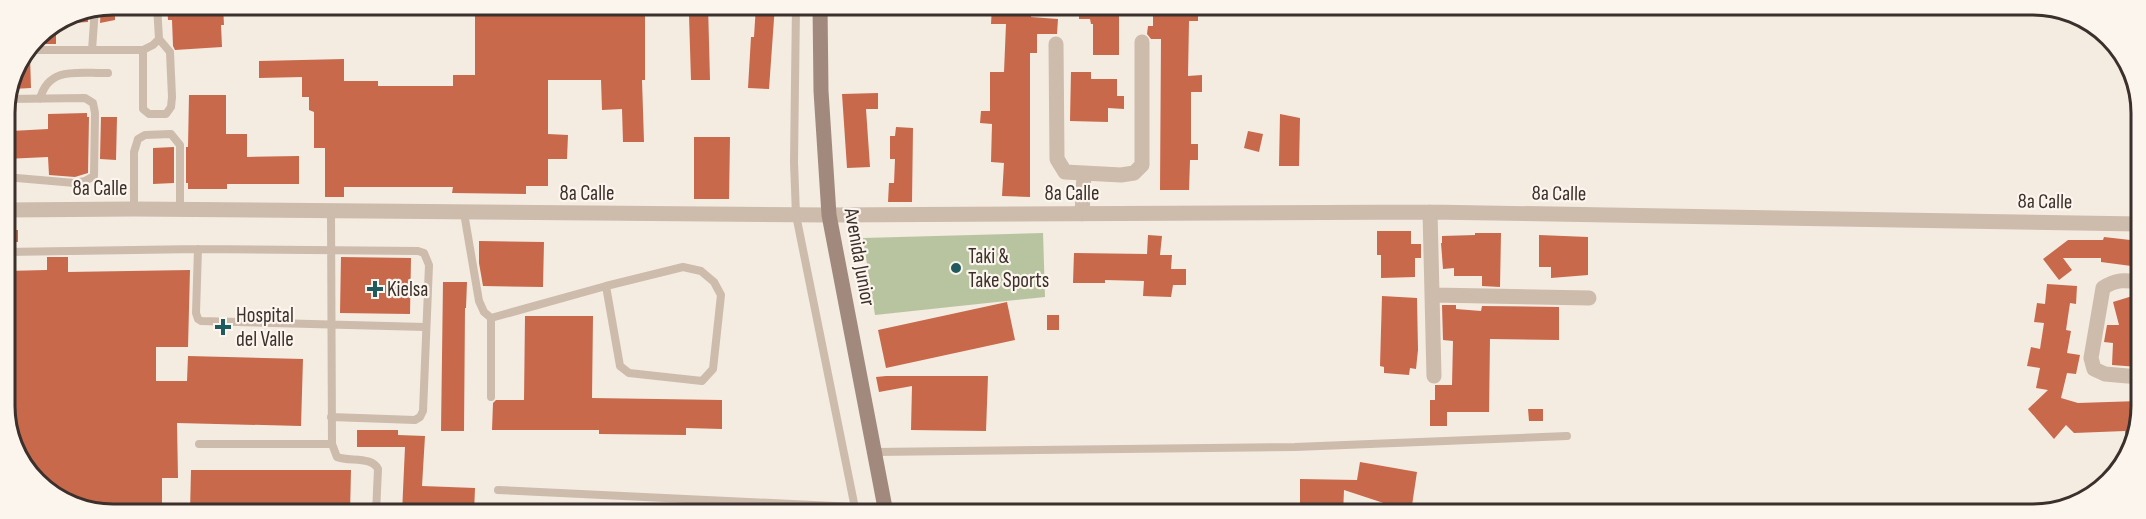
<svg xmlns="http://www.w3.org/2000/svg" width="2146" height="519" viewBox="0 0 2146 519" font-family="'Sofia Sans Condensed',sans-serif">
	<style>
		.green { fill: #b8c4a0 }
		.building { fill: #c8694b }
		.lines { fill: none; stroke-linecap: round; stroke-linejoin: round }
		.lane { stroke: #cdbbac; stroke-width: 8 }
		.street { stroke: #cdbbac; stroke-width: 15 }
		.secondary { stroke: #a18a7d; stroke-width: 15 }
		.poi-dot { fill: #1f5a5e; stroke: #fbf5ee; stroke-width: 2 }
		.labels { text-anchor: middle; stroke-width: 4.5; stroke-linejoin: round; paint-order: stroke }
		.street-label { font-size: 21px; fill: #3b302b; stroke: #fbf5ee }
		.poi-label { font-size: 21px; fill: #3b302b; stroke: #fbf5ee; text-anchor: start }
		.rim { fill: none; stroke: #3b302b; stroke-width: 3 }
	</style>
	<rect width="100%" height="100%" fill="#f4ebe1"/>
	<path class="green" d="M1043,233L1045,297L875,315L863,238Z"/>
	<path class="building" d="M115,4V20L100,23L101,7Z
		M167,5H223L224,25H221L222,47L175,50L173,46L172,20H168Z
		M475,5H541V9L645,10V80H642L644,142H623L622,109L602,110L601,80H548V134L568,135L567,159H548V186H526V194L452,193L453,187H344V197H325V148H314V112L309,110V97H302V77L259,78V61L344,59V81H378V86H453V75H475Z
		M692,5H708L710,80H691L689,15H692Z
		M756,5H775L769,89L748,88L751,37H754Z
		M992,6L1032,7L1031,17L1058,19L1057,34H1037V53H1030V197L1002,196L1004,163L991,162L992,124L980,123L981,111H990V72H1004L1006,24H991Z
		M1097,6L1119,8V55H1093V24H1091L1090,19H1079V7Z
		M1153,7H1198V21H1189L1188,76L1202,75V92H1191V144H1198V160H1190L1189,190H1160L1161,39H1151L1147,34L1148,26H1153Z
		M88,9V22L56,24V44H33L37,35L72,13Z
		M28,55L30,56L31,88L13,89Z
		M1071,72H1091V79H1117V96H1124V109L1108,108V122L1070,121Z
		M878,93V109H866L870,167L847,168L842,94Z
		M189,95H226V134H247V157L299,156V184H227V189H188V183H186V147H188Z
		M87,113V117H89L88,173L75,177L49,175L48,157L5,159V137L10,135L11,131L48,129V114Z
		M1280,114L1300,118L1299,166H1279Z
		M101,117H117L116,160L100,159Z
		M896,127L913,128L912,202H888L889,183H894L895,159H890V136H895Z
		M1248,131L1263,134L1259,152L1244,148Z
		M694,137H730L729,199H694Z
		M174,147V183L153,184V148Z
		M5,230H18V242H6Z
		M1377,231H1411V244H1421V258H1415V277L1381,278V255H1377Z
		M1475,233H1501L1500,287L1482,286V276H1454V268L1443,269L1441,243H1442V236L1475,235Z
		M1148,235L1162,236L1160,255H1172L1171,269H1186V285H1173L1171,297L1143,296L1144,281L1105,280V283H1073L1074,253L1147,254Z
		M1539,235L1588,237V275L1551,278V267H1539Z
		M2104,237L2139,241V267L2101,262V258H2063L2072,270L2059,280L2043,259L2068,240H2103Z
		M479,241L544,242L543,287L483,286L479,263Z
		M47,257H68V272L190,270L188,347H156V381H187L188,356L303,359L301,426L177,423L178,478H162V504L80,506L36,483L8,431L6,271L47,270Z
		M341,257L411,258L410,314L340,313Z
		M443,282H467L466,308H465L464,431H441Z
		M2047,284L2077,286L2076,304L2070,303L2066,330L2071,331L2067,353L2080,355L2076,374L2067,373L2061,398L2078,403L2139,401V428L2136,433L2125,434V431L2074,433L2066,425L2054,439L2028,409L2048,390L2036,388L2040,368L2027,366L2031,347L2040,349L2044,323L2034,322L2037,303L2045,304Z
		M2139,294V367L2112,365L2113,343L2104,342L2107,325H2119L2113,302Z
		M1382,296L1417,298L1418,350L1416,369L1410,368L1409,375L1384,373V367L1380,366Z
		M1007,302L1015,340L886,368L878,330Z
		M1442,305H1456V309L1481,311L1482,306L1559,307V340L1490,339L1489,412H1447V426H1430V400H1435V385H1452L1453,341L1443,340Z
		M1047,315H1059V330H1047Z
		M525,316H593L592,398L722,400V429L686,428V435L599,434V430H492L493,403L496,400H524Z
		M886,376H988L986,431L911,430L912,386L879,392L876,377Z
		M1528,409H1543V421H1529Z
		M357,430H398V435L425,436L422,486L475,488L474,513H402L405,447H357Z
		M1360,462L1417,472L1411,512L1344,490L1343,514H1300V479L1357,480Z
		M191,470H351L350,513L190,512Z"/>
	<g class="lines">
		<path class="lane" d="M796,5L794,162L796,215L856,513
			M30,50H143L153,45L159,39L157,5
			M92,50L95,8
			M143,50V109L149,114H166L171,107L172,97L170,52L159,39
			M40,99C49,65 80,74 108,73
			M5,131L6,104
			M5,177L75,183L85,181L94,176L95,113L93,103L85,98L8,99
			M134,209V152L138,139L145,135L171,134L180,145V210
			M331,212L332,444L337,457C349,462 372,456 378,469L376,513
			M464,213L479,301L484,312L491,318L606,286L620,366L629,373L702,381L713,369L721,295L714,282L701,271L683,267L606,286
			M198,249L196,313L198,319L201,321L425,327
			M6,252L198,249L418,251L424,253L429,265L423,411L420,417L415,420L331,417
			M491,397V318
			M199,444H332
			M875,452L1295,447L1567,436
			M498,490L855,507"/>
		<path class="street" d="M1056,44L1057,159L1065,172L1121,175L1134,173L1142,165V42
			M5,210L134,209L829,215L1430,212L2139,224
			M1430,212L1434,376
			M1082,214L1084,174
			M2139,282C2125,280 2116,279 2103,288L2091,358L2094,369L2105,374L2139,377
			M1433,295L1589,298"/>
		<path class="secondary" d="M820,5L821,91L829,215L886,513"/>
	</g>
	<g class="poi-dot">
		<circle cx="956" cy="268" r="6"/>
		<path d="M372 280h6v6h6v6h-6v6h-6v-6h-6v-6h6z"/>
		<path d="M220 318h6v6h6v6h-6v6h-6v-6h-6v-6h6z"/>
	</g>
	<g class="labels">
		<g class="street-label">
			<text x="100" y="195">8a Calle</text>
			<text x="587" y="200">8a Calle</text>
			<text x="1072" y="200">8a Calle</text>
			<text transform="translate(1559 193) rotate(1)" y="7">8a Calle</text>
			<text transform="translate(2045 201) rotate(1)" y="7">8a Calle</text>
			<text transform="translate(860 257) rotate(80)" y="7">Avenida Junior</text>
		</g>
		<g class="poi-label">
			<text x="968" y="263">Taki &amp;<tspan x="968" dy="24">Take Sports</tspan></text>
			<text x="387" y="296">Kielsa</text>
			<text x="236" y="322">Hospital<tspan x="236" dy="24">del Valle</tspan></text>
		</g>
	</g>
	<path d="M0 0H2146V519H0ZM113 15H2033A98 98 0 0 1 2131 113V406A98 98 0 0 1 2033 504H113A98 98 0 0 1 15 406V113A98 98 0 0 1 113 15Z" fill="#fbf5ee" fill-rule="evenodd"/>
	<path class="rim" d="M113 15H2033A98 98 0 0 1 2131 113V406A98 98 0 0 1 2033 504H113A98 98 0 0 1 15 406V113A98 98 0 0 1 113 15Z"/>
</svg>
